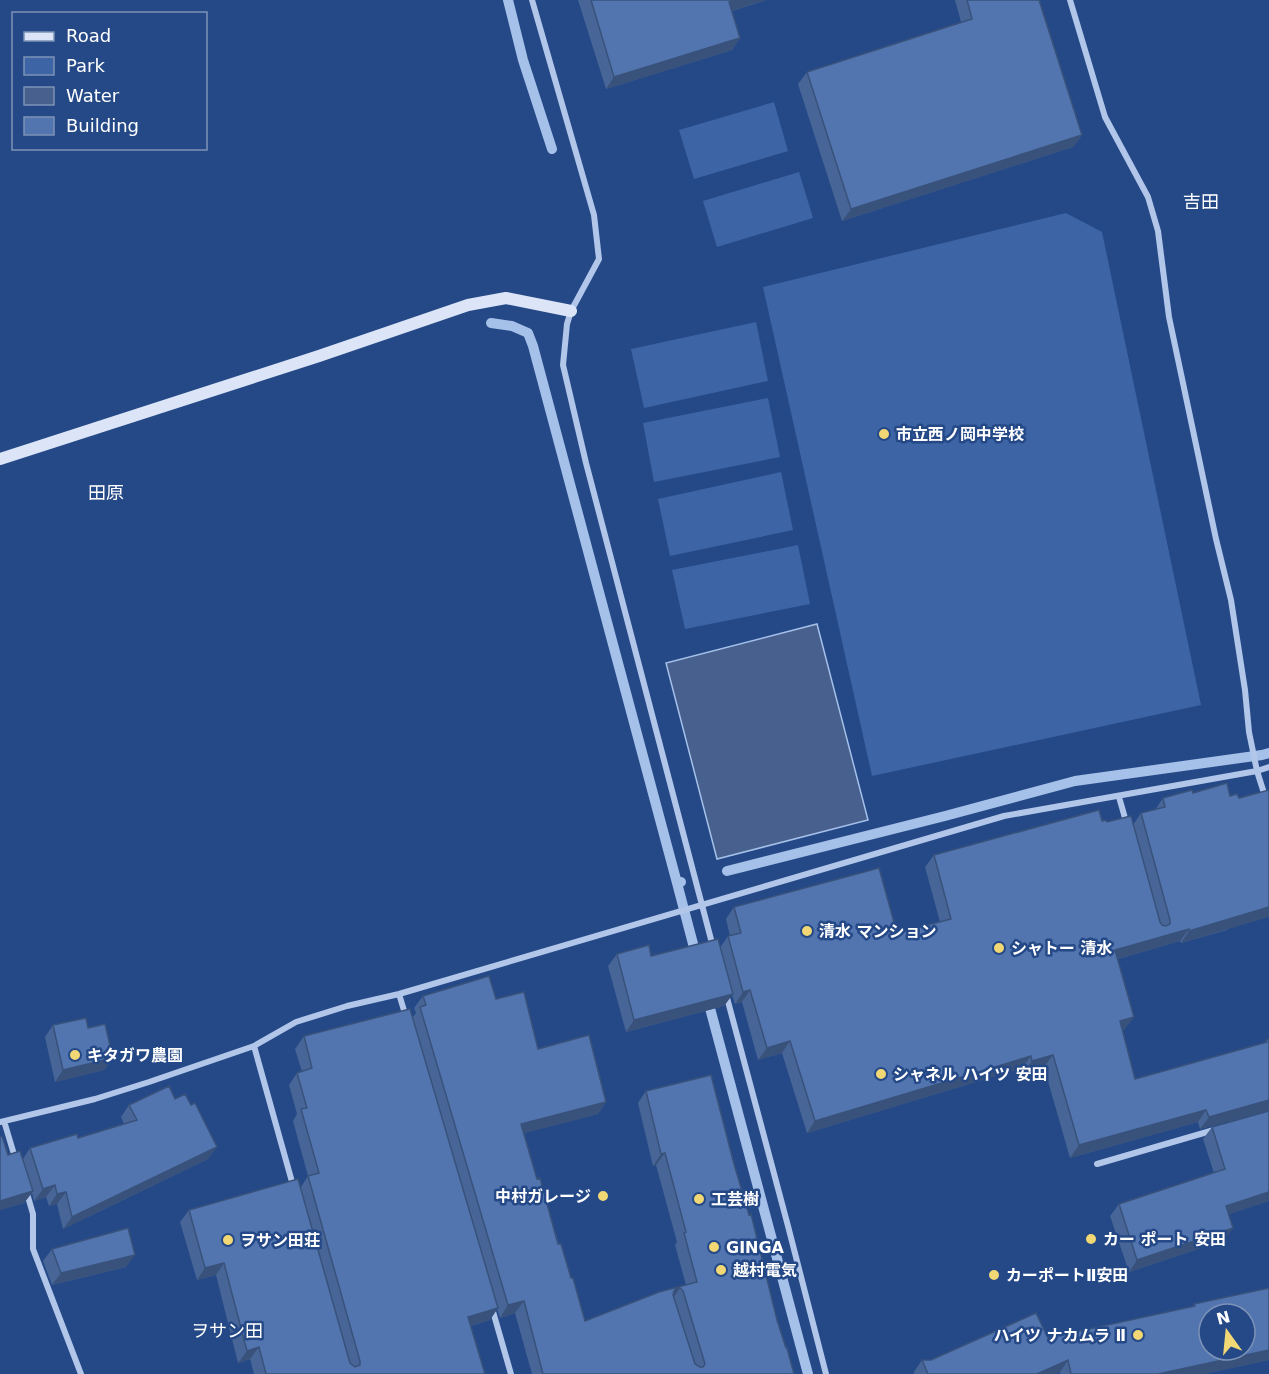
<svg xmlns="http://www.w3.org/2000/svg" width="1269" height="1374" viewBox="0 0 1269 1374" font-family="'DejaVu Sans','Noto Sans JP',sans-serif">
	<style>
		.green { fill: #3d64a5 }
		.water { fill: #47608d; stroke: #a5c0e9; stroke-width: 1.5 }
		.lines { fill: none; stroke-linecap: round; stroke-linejoin: round }
		.stream { stroke: #a5c0e9; stroke-width: 10 }
		.street { stroke: #b1c6e9; stroke-width: 6 }
		.secondary { stroke: #dbe5f7; stroke-width: 12 }
		.wall { fill: #476597 }
		.shaded-wall { fill: #39527b }
		.building { fill: #5275b0; stroke: #39527b; stroke-width: 1.5; fill-rule: evenodd }
		.poi-dot { fill: #f2d775; stroke: #254987; stroke-width: 2 }
		.labels { text-anchor: middle; stroke-width: 5; stroke-linejoin: round; paint-order: stroke }
		.poi-label { font-size: 16px; font-weight: bold; fill: #fff; stroke: #254987; text-anchor: start }
		.neighbourhood-label { font-size: 18px; fill: #fff; stroke: #254987 }
	</style>
	<rect width="100%" height="100%" fill="#254987"/>
	<path class="green" d="M774,102L788,151L694,179L679,130Z
		M799,172L813,218L717,247L703,201Z
		M1066,213L1102,232L1201,705L872,776L763,287Z
		M756,322L768,381L644,408L631,349Z
		M768,398L780,457L654,482L643,423Z
		M781,472L793,530L670,556L658,499Z
		M798,545L810,604L685,629L672,570Z"/>
	<path class="water" d="M817,624L868,820L717,859L666,663Z"/>
	<g class="lines">
		<path class="stream" d="M508,0L523,60L552,149
			M491,323L512,326L528,333L533,346L677,883L681,882
			M727,871L945,816L1075,781L1262,755L1269,753
			M677,883L697,959
			M707,997L808,1374"/>
		<path class="street" d="M532,0L594,215L599,259L571,311L567,324L563,365L586,463L713,947
			M1070,0L1105,117L1148,197L1158,231L1169,317L1216,539L1231,600L1245,690L1249,732L1257,771L1269,809
			M1119,797L1127,825
			M399,994L406,1017
			M726,994L788,1226L826,1374
			M254,1046L294,1189
			M4,1121L16,1161
			M0,1122L95,1099L149,1082L254,1046L296,1022L347,1006L399,994L1004,816L1257,771L1269,767
			M1097,1164L1214,1130
			M26,1190L33,1214V1249L81,1374
			M492,1308L511,1374"/>
		<path class="secondary" d="M0,459L319,356L468,305L506,298L571,311"/>
	</g>
	<path class="wall" d="M578,0H766L732,11L740,38L732,50L606,89Z
		M955,0H1039L1082,135L1073,147L842,221L798,84L807,72L961,22Z
		M1163,798L1228,929L1227,930L1181,943L1180,941L1118,959L1125,1029L1122,1030L1135,1079L1264,1043L1266,1040L1269,1039V1110L1200,1129L1198,1122L1070,1158L1044,1067L1024,1073L1022,1068L807,1133L782,1053L758,1060L742,1002L735,1004L732,995L724,1006L626,1032L608,966L617,954L651,956L720,948L728,936H730L726,919L734,907L897,933L940,922L925,867L934,855L1102,821L1107,822L1133,825L1141,813L1155,810Z
		M423,996L496,999L538,1049L606,1102L598,1114L524,1133L537,1179L585,1321L686,1285L675,1245L677,1242L656,1165L653,1166L638,1103L646,1091L777,1320L794,1374H532L515,1313L500,1318L497,1309L490,1320L471,1326L485,1374H254L250,1359L238,1363L216,1275L197,1280L180,1222L189,1210L301,1187L308,1176L293,1121L297,1114L289,1085L297,1073L302,1072L295,1049L304,1036L412,1018L416,1013L414,1008Z
		M53,1025L88,1028L113,1058L104,1070L55,1082L45,1037Z
		M175,1099L208,1159L63,1229L57,1204L49,1206L46,1197L34,1201L32,1193L24,1203L0,1210V1137L8,1155L23,1159L30,1148L78,1138L124,1124L121,1117L129,1105Z
		M1212,1127L1269,1201L1229,1214L1225,1240L1129,1272L1110,1216L1119,1204L1214,1173L1203,1139Z
		M52,1249L126,1267L52,1285L43,1261Z
		M1194,1304L1269,1360L1204,1374H1060V1372L1055,1374H914V1372L922,1360H931L1048,1338L1193,1306Z"/>
	<path class="shaded-wall" d="M735,0H766L721,14L729,2Z
		M740,38L732,50L606,89L614,77Z
		M1082,135L1073,147L842,221L851,209Z
		M1269,907V917L1181,943L1189,931Z
		M1189,929L1180,941L1107,962L1115,950Z
		M750,990L742,1002L735,1004L743,992Z
		M733,994L724,1006L626,1032L634,1020Z
		M1134,1017L1125,1029L1111,1033L1120,1021Z
		M790,1041L782,1053L758,1060L767,1048Z
		M1053,1055L1044,1067L1024,1073L1032,1061Z
		M1031,1056L1022,1068L807,1133L815,1121Z
		M113,1058L104,1070L55,1082L63,1070Z
		M1269,1100V1110L1200,1129L1209,1117Z
		M606,1102L598,1114L513,1136L521,1124Z
		M1206,1110L1198,1122L1070,1158L1079,1145Z
		M217,1147L208,1159L63,1229L72,1217Z
		M665,1153L656,1165L653,1166L661,1154Z
		M55,1185L46,1197L34,1201L43,1189Z
		M33,1191L24,1203L0,1210V1201Z
		M66,1192L57,1204L49,1206L57,1194Z
		M1269,1192V1201L1217,1218L1226,1206Z
		M1233,1228L1225,1240L1129,1272L1137,1260Z
		M135,1255L126,1267L52,1285L61,1273Z
		M224,1263L216,1275L197,1280L205,1268Z
		M676,1288H680L672,1300L665,1303Z
		M524,1301L515,1313L500,1318L508,1305Z
		M498,1308L490,1320L460,1329L468,1317Z
		M259,1347L250,1359L238,1363L247,1351Z
		M1269,1350V1360L1204,1374H1158Z
		M1068,1360L1060,1372L1055,1374H1037Z"/>
	<path class="building" d="M591,0H735L729,2L740,38L614,77Z
		M967,0H1039L1082,135L851,209L807,72L972,19Z
		M1227,783L1230,796L1237,794L1239,798L1269,790V907L1189,931V929L1115,950L1134,1017L1120,1021L1135,1079L1267,1042L1266,1040L1269,1039V1100L1209,1117L1206,1110L1079,1145L1053,1055L1032,1061L1031,1056L815,1121L790,1041L767,1048L750,990L743,992L728,936L741,933L734,907L879,868L897,933L951,919L934,855L1099,810L1102,821L1106,820L1107,822L1131,816L1160,922L1162,925L1166,926L1170,924V920L1141,813L1165,807L1163,798L1192,790L1193,793Z
		M718,939L733,994L634,1020L617,954L649,945L651,956Z
		M489,976L496,999L524,992L538,1049L589,1035L606,1102L521,1124L537,1179L540,1178L558,1244H561L571,1278H573L585,1321L659,1292L697,1282L684,1233L686,1232L665,1153L661,1154L646,1091L711,1075L734,1164L749,1215L751,1214L777,1320L786,1348H787L794,1374H543L524,1301L508,1305L420,1007L426,1005L423,996ZM676,1288H680L683,1291L705,1364L703,1367H700L695,1364L673,1295L674,1291Z
		M410,1009L498,1308L468,1317L485,1374H266L259,1347L247,1351L224,1263L205,1268L189,1210L298,1179L350,1363L355,1367L360,1365V1361L308,1176L319,1173L301,1109L307,1108L297,1073L312,1068L304,1036Z
		M86,1018L88,1028L105,1024L113,1058L63,1070L53,1025Z
		M169,1086L175,1099L185,1094L191,1105L195,1103L217,1147L72,1217L66,1192L57,1194L55,1185L43,1189L30,1148L77,1134L78,1138L137,1120L129,1105Z
		M1269,1111V1192L1226,1206L1233,1228L1137,1260L1119,1204L1225,1169L1212,1127Z
		M2,1136L8,1155L20,1151L33,1191L0,1201V1137Z
		M128,1228L135,1255L61,1273L52,1249Z
		M1269,1288V1350L1158,1374H1071L1068,1360L1037,1374H928L922,1360H931L1036,1313L1048,1338L1195,1306L1194,1304ZM1209,1314H1245V1350H1209Z"/>
	<g class="poi-dot">
		<circle cx="884" cy="434" r="6"/>
		<circle cx="807" cy="931" r="6"/>
		<circle cx="999" cy="948" r="6"/>
		<circle cx="75" cy="1055" r="6"/>
		<circle cx="881" cy="1074" r="6"/>
		<circle cx="603" cy="1196" r="6"/>
		<circle cx="699" cy="1199" r="6"/>
		<circle cx="1091" cy="1239" r="6"/>
		<circle cx="228" cy="1240" r="6"/>
		<circle cx="714" cy="1247" r="6"/>
		<circle cx="721" cy="1270" r="6"/>
		<circle cx="994" cy="1275" r="6"/>
		<circle cx="1138" cy="1335" r="6"/>
	</g>
	<g class="labels">
		<g class="poi-label">
			<text x="896" y="440">市立西ノ岡中学校</text>
			<text x="819" y="937">清水 マンション</text>
			<text x="1011" y="954">シャトー 清水</text>
			<text x="87" y="1061">キタガワ農園</text>
			<text x="893" y="1080">シャネル ハイツ 安田</text>
			<text x="591" y="1202" text-anchor="end">中村ガレージ</text>
			<text x="711" y="1205">工芸樹</text>
			<text x="1103" y="1245">カー ポート 安田</text>
			<text x="240" y="1246">ヲサン田荘</text>
			<text x="726" y="1253">GINGA</text>
			<text x="733" y="1276">越村電気</text>
			<text x="1006" y="1281">カーポートⅡ安田</text>
			<text x="1126" y="1341" text-anchor="end">ハイツ ナカムラ Ⅱ</text>
		</g>
		<g class="neighbourhood-label">
			<text x="1201" y="208">吉田</text>
			<text x="106" y="499">田原</text>
			<text x="227" y="1337">ヲサン田</text>
		</g>
	</g>
	<rect x="12" y="12" width="195" height="138" fill="#254987" stroke="#7c92b7" stroke-width="1.5"/>
	<rect x="24" y="32" width="30" height="9" fill="#dbe5f7" stroke="#7c92b7" stroke-width="1.5"/>
	<text x="66" y="42" font-size="18" fill="#ffffff">Road</text>
	<rect x="24" y="57" width="30" height="18" fill="#3d64a5" stroke="#7c92b7" stroke-width="1.5"/>
	<text x="66" y="72" font-size="18" fill="#ffffff">Park</text>
	<rect x="24" y="87" width="30" height="18" fill="#47608d" stroke="#7c92b7" stroke-width="1.5"/>
	<text x="66" y="102" font-size="18" fill="#ffffff">Water</text>
	<rect x="24" y="117" width="30" height="18" fill="#5275b0" stroke="#7c92b7" stroke-width="1.5"/>
	<text x="66" y="132" font-size="18" fill="#ffffff">Building</text>
	<g transform="translate(1227 1332) rotate(345)"><circle r="28" fill="#254987" stroke="#7c92b7" stroke-width="1.5"/>
	<path d="M0-4.5L10 22L0 15L-10 22Z" fill="#f2d775"/>
	<text y="-9" font-size="16" font-weight="bold" text-anchor="middle" fill="#ffffff">N</text>
	</g>
</svg>
